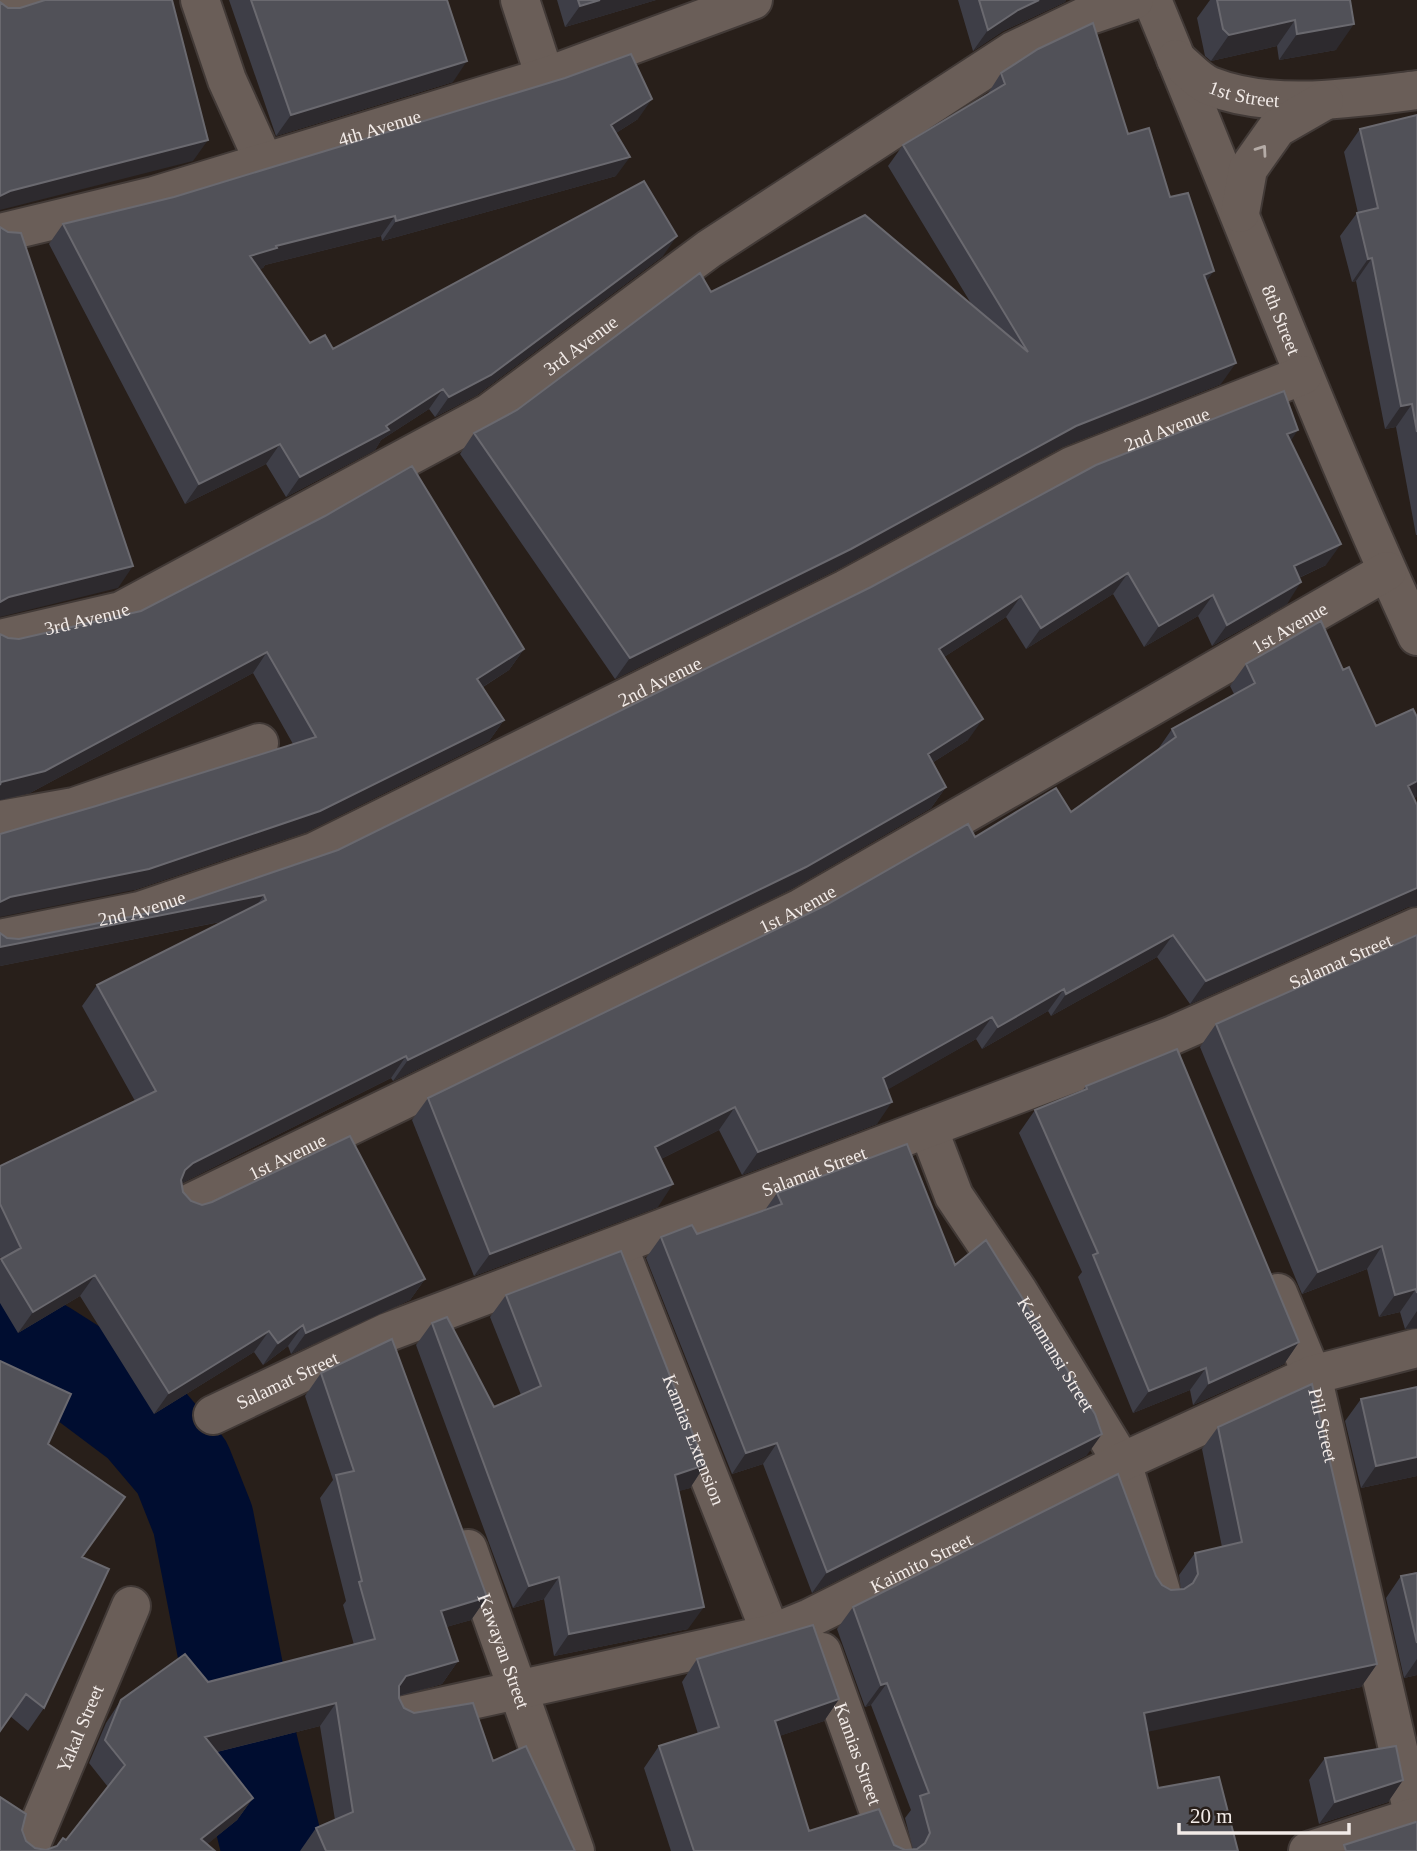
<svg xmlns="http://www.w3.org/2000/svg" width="1417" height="1851" viewBox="0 0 1417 1851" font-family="Georgia,serif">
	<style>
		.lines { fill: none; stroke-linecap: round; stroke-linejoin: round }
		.river { stroke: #000d30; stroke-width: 102 }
		.minor-casing { stroke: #423a37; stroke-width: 42 }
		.minor { stroke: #6a5e58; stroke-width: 38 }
		.wall { fill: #3e3e47 }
		.shaded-wall { fill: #2d2a2e }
		.building { fill: #515158; stroke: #6a696f; stroke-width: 2 }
		.oneway { stroke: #b5aca7 }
		.labels { text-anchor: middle; stroke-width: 7; stroke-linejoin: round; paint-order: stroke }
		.street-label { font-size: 19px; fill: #f2ebe8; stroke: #281f1a }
	</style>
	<rect width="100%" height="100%" fill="#281f1a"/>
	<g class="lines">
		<path class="river" d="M0,1339L43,1351L87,1379L143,1421L182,1467L203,1520L247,1746L273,1851"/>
		<g class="minor-casing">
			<g id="minor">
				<path d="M200,0L227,80L264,162"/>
				<path d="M520,0L545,77"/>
				<path id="s1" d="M1152,0C1240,212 1321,428 1417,636"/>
				<path d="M0,8L31,0"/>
				<path id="s2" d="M1176,59C1186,67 1198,81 1210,86C1273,111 1352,98 1417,90"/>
				<path d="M1240,213L1248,169L1277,128L1324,101"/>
				<path id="s3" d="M0,233L154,196L545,77L753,0"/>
				<path id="s4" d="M0,639L121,611L489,413L709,249L1013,51L1084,17L1134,0"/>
				<path d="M0,820L74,807L259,743"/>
				<path id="s5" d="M0,939L140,911L314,852L846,589L1072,466L1303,375"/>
				<path id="s6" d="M928,1128L954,1196L1018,1291L1122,1462L1161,1591"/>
				<path id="s7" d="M188,1204L801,908L1387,571"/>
				<path id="s8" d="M618,1246L771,1634"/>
				<path id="s9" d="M1278,1293L1312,1375L1417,1831"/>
				<path id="s10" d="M213,1415L388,1332L1171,1036L1417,927"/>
				<path id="s11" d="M468,1549L575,1851"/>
				<path id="s12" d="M822,1652L893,1851"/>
				<path id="s13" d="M404,1715L771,1634L810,1618L1122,1462L1312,1375L1417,1348"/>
				<path id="s14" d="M28,1851L131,1606"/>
				<path d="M1308,1851L1414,1817"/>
			</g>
		</g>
		<use href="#minor" class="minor"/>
	</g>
	<path class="wall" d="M229,0H447L453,82L276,136Z
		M557,0H656L565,27Z
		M958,0H1066L1065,2L1003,31L973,51Z
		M1210,0H1350L1336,50L1279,60L1277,46L1211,61L1205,56L1197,18Z
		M1001,73L1128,134L1170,197L1206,282L1221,384L1062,447L836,570L615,679L460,454L474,433L517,410L711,292L972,305L888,166L903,145L987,95Z
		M1417,115V535H1416L1396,427L1385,429L1356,281L1352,282L1340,236L1357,213H1358L1344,152L1360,129Z
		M638,119L616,133V176L382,241L381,236L265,265L263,268L259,269L310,343L333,349L663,256L477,395L435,417L429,409L381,440L375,450L286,497L266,464L185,504L49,244L63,224L174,197Z
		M1291,441L1326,565L1299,578L1287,604L1212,646L1198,616L1144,647L1113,594L1026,649L1006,617L944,657L968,740L932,763L946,787L931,808L791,889L393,1081L391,1078L182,1183L183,1192L191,1201L425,1279L410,1300L291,1354L288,1346L263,1365L254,1352L154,1414L80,1296L18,1333L0,1303V1261L1,1259L0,1257V1166L135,1101L82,1006L97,985L225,921L0,966V933L7,938L19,939L159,911L338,850Z
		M0,634L8,638L524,649L509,670L483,687L504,720L489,741L306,832L134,890L96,806L293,744L253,673L30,793L0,800Z
		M1246,664L1343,670L1376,726L1417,805V906L1408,907L1190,1004L1157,957L1051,1016L1048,1011L982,1049L976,1039L888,1089L877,1124L742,1175L719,1130L661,1159L658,1207L474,1276L412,1120L428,1098L975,837L1071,812L1156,752L1172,729L1234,694L1230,686Z
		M1417,935V1328L1405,1329L1400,1312L1379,1317L1367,1269L1302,1294L1200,1047L1216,1024Z
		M1086,1086L1299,1342L1284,1364L1193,1405L1190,1390L1133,1413L1078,1277L1082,1272L1019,1133L1035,1110L1082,1091Z
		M777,1193L955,1265L1087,1455L812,1593L763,1464L732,1474L646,1258L661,1237L697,1234L765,1210Z
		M506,1295L705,1465L690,1488L678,1491L688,1629L554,1656L544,1599L513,1608L416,1345L432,1323L494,1407L521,1395L490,1317Z
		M392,1339L487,1597L471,1620L446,1627L458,1661L442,1684L399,1696V1698L404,1708L414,1713L473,1703L493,1761L526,1746L575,1851H300L316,1828L335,1820L320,1726L217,1752L253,1798L237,1820L207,1844L215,1851H0V1797L26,1814L22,1830L26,1841L35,1848L46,1850L57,1846L63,1838L66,1840L108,1787L89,1763L106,1723L121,1700L185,1654L208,1682L354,1645L343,1605L346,1601L320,1498L333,1480L305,1396L321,1373Z
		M1361,1399L1417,1476L1361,1488L1345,1421Z
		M1218,1427L1377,1664L1361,1687L1147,1731L1158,1788L1238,1851H671L644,1768L659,1746L698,1734L682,1682L697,1659L839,1699L824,1721L779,1736L809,1831L894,1845L905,1850L913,1849L905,1818L911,1810L871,1705L865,1707L837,1629L853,1607L1156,1576L1162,1585L1171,1590L1181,1589L1179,1575L1195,1553L1222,1547L1202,1449Z
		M48,1444L82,1557L44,1708L28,1731L10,1716Z
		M1417,1572V1675L1404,1678L1386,1598L1401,1576Z
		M1325,1758L1403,1780L1388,1802L1319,1824L1309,1780Z"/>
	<path class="shaded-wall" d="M600,0H656L565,27L580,6Z
		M1039,0H1066L1065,2L1003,31L973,51L988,30L1018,10Z
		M1295,20L1277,46L1211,61L1229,35Z
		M1354,24L1336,50L1279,60L1297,34Z
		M467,61L453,82L276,136L291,115Z
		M652,99L638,119L597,145L611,125Z
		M208,140L193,161L0,210V196L10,191Z
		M630,157L616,176L382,241L396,221Z
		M395,216L381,236L265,265L263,268L236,276L250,256L276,246Z
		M677,236L663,256L477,395L435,417L449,397Z
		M1372,258L1356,281L1352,282L1368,259Z
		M1214,271L1199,292L1204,275Z
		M1236,363L1221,384L1062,447L836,570L615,679L630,658L1076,426Z
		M443,389L429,409L381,440L375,450L286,497L300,477L386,426Z
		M1412,404L1396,427L1385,429L1401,406Z
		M1298,430L1284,451L1287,434Z
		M280,444L266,464L185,504L199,484Z
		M1341,544L1326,565L1279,587L1294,566Z
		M133,566L118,588L0,617V602L9,597Z
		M1128,573L1113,594L1026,649L1041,628Z
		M1301,582L1287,604L1212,646L1227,625Z
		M1213,595L1198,616L1144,647L1159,626Z
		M1021,596L1006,617L924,670L939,649Z
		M524,649L509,670L462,700L477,679Z
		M267,652L253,673L30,793L0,800V784L1,782Z
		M983,719L968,740L913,775L928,754Z
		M504,720L489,741L306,832L134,890L0,917V902L10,897Z
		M1417,781V797L1392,808L1408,786Z
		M946,787L931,808L791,889L393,1081L408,1060Z
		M1417,888V906L1408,907L1190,1004L1206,981Z
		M264,895L249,916L0,966V947Z
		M1173,935L1157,957L1051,1016L1066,994Z
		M1064,989L1048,1011L982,1049L998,1027Z
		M992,1017L976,1039L868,1101L883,1078Z
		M406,1056L391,1078L178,1185L185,1170L193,1163Z
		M892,1102L877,1124L742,1175L758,1152Z
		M735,1107L719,1130L639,1170L655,1147Z
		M673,1184L658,1207L474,1276L490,1254Z
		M1382,1246L1367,1269L1302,1294L1318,1272Z
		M95,1275L80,1296L18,1333L33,1312Z
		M425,1279L410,1300L291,1354L306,1333Z
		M1416,1289L1400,1312L1379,1317L1395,1295Z
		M1417,1311V1328L1405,1329Z
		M303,1325L288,1346L263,1365L278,1343Z
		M269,1331L254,1352L154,1414L169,1393Z
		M1299,1342L1284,1364L1193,1405L1209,1383Z
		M1206,1368L1190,1390L1133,1413L1149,1391Z
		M1102,1434L1087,1455L812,1593L827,1572Z
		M777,1443L763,1464L732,1474L746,1453Z
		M1417,1457V1476L1361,1488L1376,1466Z
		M705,1465L690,1488L659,1497L675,1475Z
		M559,1577L544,1599L513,1608L529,1586Z
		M487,1597L471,1620L425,1633L441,1611Z
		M704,1607L688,1629L554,1656L569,1634Z
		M1417,1659V1675L1404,1678Z
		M458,1661L442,1684L390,1698L406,1676Z
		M1377,1664L1361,1687L1128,1736L1144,1713Z
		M887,1683L871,1705L865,1707L881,1685Z
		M839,1699L824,1721L759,1743L775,1721Z
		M336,1703L320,1726L189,1759L205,1737Z
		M1403,1780L1388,1802L1319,1824L1335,1802Z
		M253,1798L237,1820L199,1851L201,1839Z"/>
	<path class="building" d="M45,0H172L208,140L10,191L0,196V2L8,8H20Z
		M251,0H447L467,61L291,115Z
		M578,0H600L580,6Z
		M979,0H1039L1018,10L988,30Z
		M1217,0H1350L1354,24L1297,34L1295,20L1229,35L1223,29Z
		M1093,23L1128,134L1149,128L1170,197L1188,193L1214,271L1204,275L1236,363L1076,426L851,549L630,658L474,433L517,410L700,273L711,292L865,215L1028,352L903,145L1005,84L1001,73L1038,49Z
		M631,54L652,99L611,125L630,157L396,221L395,216L276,246L277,248L250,256L310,343L325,335L333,349L644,181L677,236L491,375L449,397L443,389L386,426L389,430L300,477L280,444L199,484L63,224L174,197L565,78Z
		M1417,115V432L1412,404L1401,406L1372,258L1368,259L1357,213L1378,208L1360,129Z
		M0,227L8,232L21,233L133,566L9,597L0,602Z
		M1284,391L1298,430L1287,434L1341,544L1294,566L1301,582L1227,625L1213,595L1159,626L1128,573L1041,628L1021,596L939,649L983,719L928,754L946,787L806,867L408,1060L406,1056L193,1163L185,1170L181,1180L183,1192L191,1201L202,1205L212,1202L350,1136L425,1279L306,1333L303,1325L278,1343L269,1331L169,1393L95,1275L33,1312L1,1259L21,1248L0,1204V1166L156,1091L97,985L266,900L264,895L0,947V933L7,938L19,939L159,911L338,850L871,587L1096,465Z
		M412,466L524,649L477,679L504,720L320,811L149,869L10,897L0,902V834L96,806L316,737L267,652L45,771L1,782L0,785V634L8,638L19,639L141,611L325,516Z
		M1321,621L1343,670L1349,667L1376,726L1413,709L1417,717V781L1408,786L1417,805V888L1206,981L1173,935L1066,994L1064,989L998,1027L992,1017L883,1078L892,1102L758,1152L735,1107L655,1147L673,1184L490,1254L428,1098L826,905L968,824L975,837L1056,788L1071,812L1176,737L1172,729L1255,683L1246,664Z
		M1417,935V1293L1416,1289L1395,1295L1382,1246L1318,1272L1216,1024Z
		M1177,1049L1299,1342L1209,1383L1206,1368L1149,1391L1093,1255L1098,1253L1035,1110L1087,1089L1086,1086Z
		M907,1144L955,1265L986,1240L1095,1414L1102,1434L827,1572L777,1443L746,1453L661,1237L692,1225L697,1234L782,1204L777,1193Z
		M621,1251L705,1465L675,1475L704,1607L569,1634L559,1577L529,1586L432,1323L447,1317L494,1407L541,1386L506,1295Z
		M392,1339L487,1597L441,1611L458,1661L406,1676L399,1686V1698L404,1708L414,1713L473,1703L493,1761L526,1746L575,1851H326L316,1828L353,1812L336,1703L205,1737L253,1798L201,1839L215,1851H0V1797L26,1814L22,1830L26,1841L35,1848L46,1850L57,1846L63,1838L66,1840L125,1765L105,1740L121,1700L185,1654L208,1682L375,1639L359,1582L362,1581L336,1475L354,1471L321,1373Z
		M0,1361L71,1394L48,1444L125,1497L82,1557L109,1569L44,1708L26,1694L0,1731Z
		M1312,1384L1377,1664L1144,1713L1158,1788L1219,1777L1238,1851H694L659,1746L719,1727L697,1659L813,1625L839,1699L775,1721L809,1831L879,1809L894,1845L905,1850L917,1849L925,1843L930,1833L920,1796L929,1793L887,1683L881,1685L853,1607L1118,1474L1156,1576L1162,1585L1171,1590L1184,1589L1193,1583L1198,1574L1195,1553L1242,1542L1218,1427Z
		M1417,1387V1457L1376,1466L1361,1399Z
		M1417,1573V1643L1401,1576Z
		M1396,1746L1403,1780L1335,1802L1325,1758Z
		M1416,1822L1417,1823V1851H1346L1344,1845Z"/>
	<defs><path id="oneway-chevron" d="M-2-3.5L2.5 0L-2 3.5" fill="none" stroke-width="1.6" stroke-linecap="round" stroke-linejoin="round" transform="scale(1.75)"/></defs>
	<use class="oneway" href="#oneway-chevron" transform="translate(1262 150) rotate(-55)"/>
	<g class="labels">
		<g class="street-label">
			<text dy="7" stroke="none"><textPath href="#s2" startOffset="79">1st Street</textPath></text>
			<text dy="7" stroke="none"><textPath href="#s3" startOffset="394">4th Avenue</textPath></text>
			<text dy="7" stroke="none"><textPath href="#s1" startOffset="345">8th Street</textPath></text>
			<text dy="7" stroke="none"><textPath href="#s4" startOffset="656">3rd Avenue</textPath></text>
			<text dy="7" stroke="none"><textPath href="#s5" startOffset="1279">2nd Avenue</textPath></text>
			<text dy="7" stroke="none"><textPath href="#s4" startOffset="89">3rd Avenue</textPath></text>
			<text dy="7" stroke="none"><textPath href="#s7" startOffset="1244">1st Avenue</textPath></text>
			<text dy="7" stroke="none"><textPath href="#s5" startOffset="712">2nd Avenue</textPath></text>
			<text dy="7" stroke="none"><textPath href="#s5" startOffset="145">2nd Avenue</textPath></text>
			<text dy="7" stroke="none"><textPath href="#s7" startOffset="677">1st Avenue</textPath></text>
			<text dy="7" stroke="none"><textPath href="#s10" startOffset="1216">Salamat Street</textPath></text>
			<text dy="7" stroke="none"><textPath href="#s7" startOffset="110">1st Avenue</textPath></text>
			<text dy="7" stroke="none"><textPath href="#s10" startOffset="649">Salamat Street</textPath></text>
			<text dy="7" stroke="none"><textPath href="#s6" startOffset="261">Kalamansi Street</textPath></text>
			<text dy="7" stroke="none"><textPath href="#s10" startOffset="82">Salamat Street</textPath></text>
			<text dy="7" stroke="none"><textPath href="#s9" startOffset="140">Pili Street</textPath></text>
			<text dy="7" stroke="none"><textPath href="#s8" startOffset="208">Kamias Extension</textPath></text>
			<text dy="7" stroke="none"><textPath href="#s13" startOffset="542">Kaimito Street</textPath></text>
			<text dy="7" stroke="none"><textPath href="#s11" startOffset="108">Kawayan Street</textPath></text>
			<text dy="7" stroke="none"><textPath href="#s14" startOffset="133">Yakal Street</textPath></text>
			<text dy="7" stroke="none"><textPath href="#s12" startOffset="108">Kamias Street</textPath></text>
		</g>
	</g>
	<path d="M1179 1823v10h170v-10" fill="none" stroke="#f2ebe8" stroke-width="3.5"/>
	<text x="1190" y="1823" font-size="21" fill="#f2ebe8" stroke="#281f1a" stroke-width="5" paint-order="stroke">20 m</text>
</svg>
